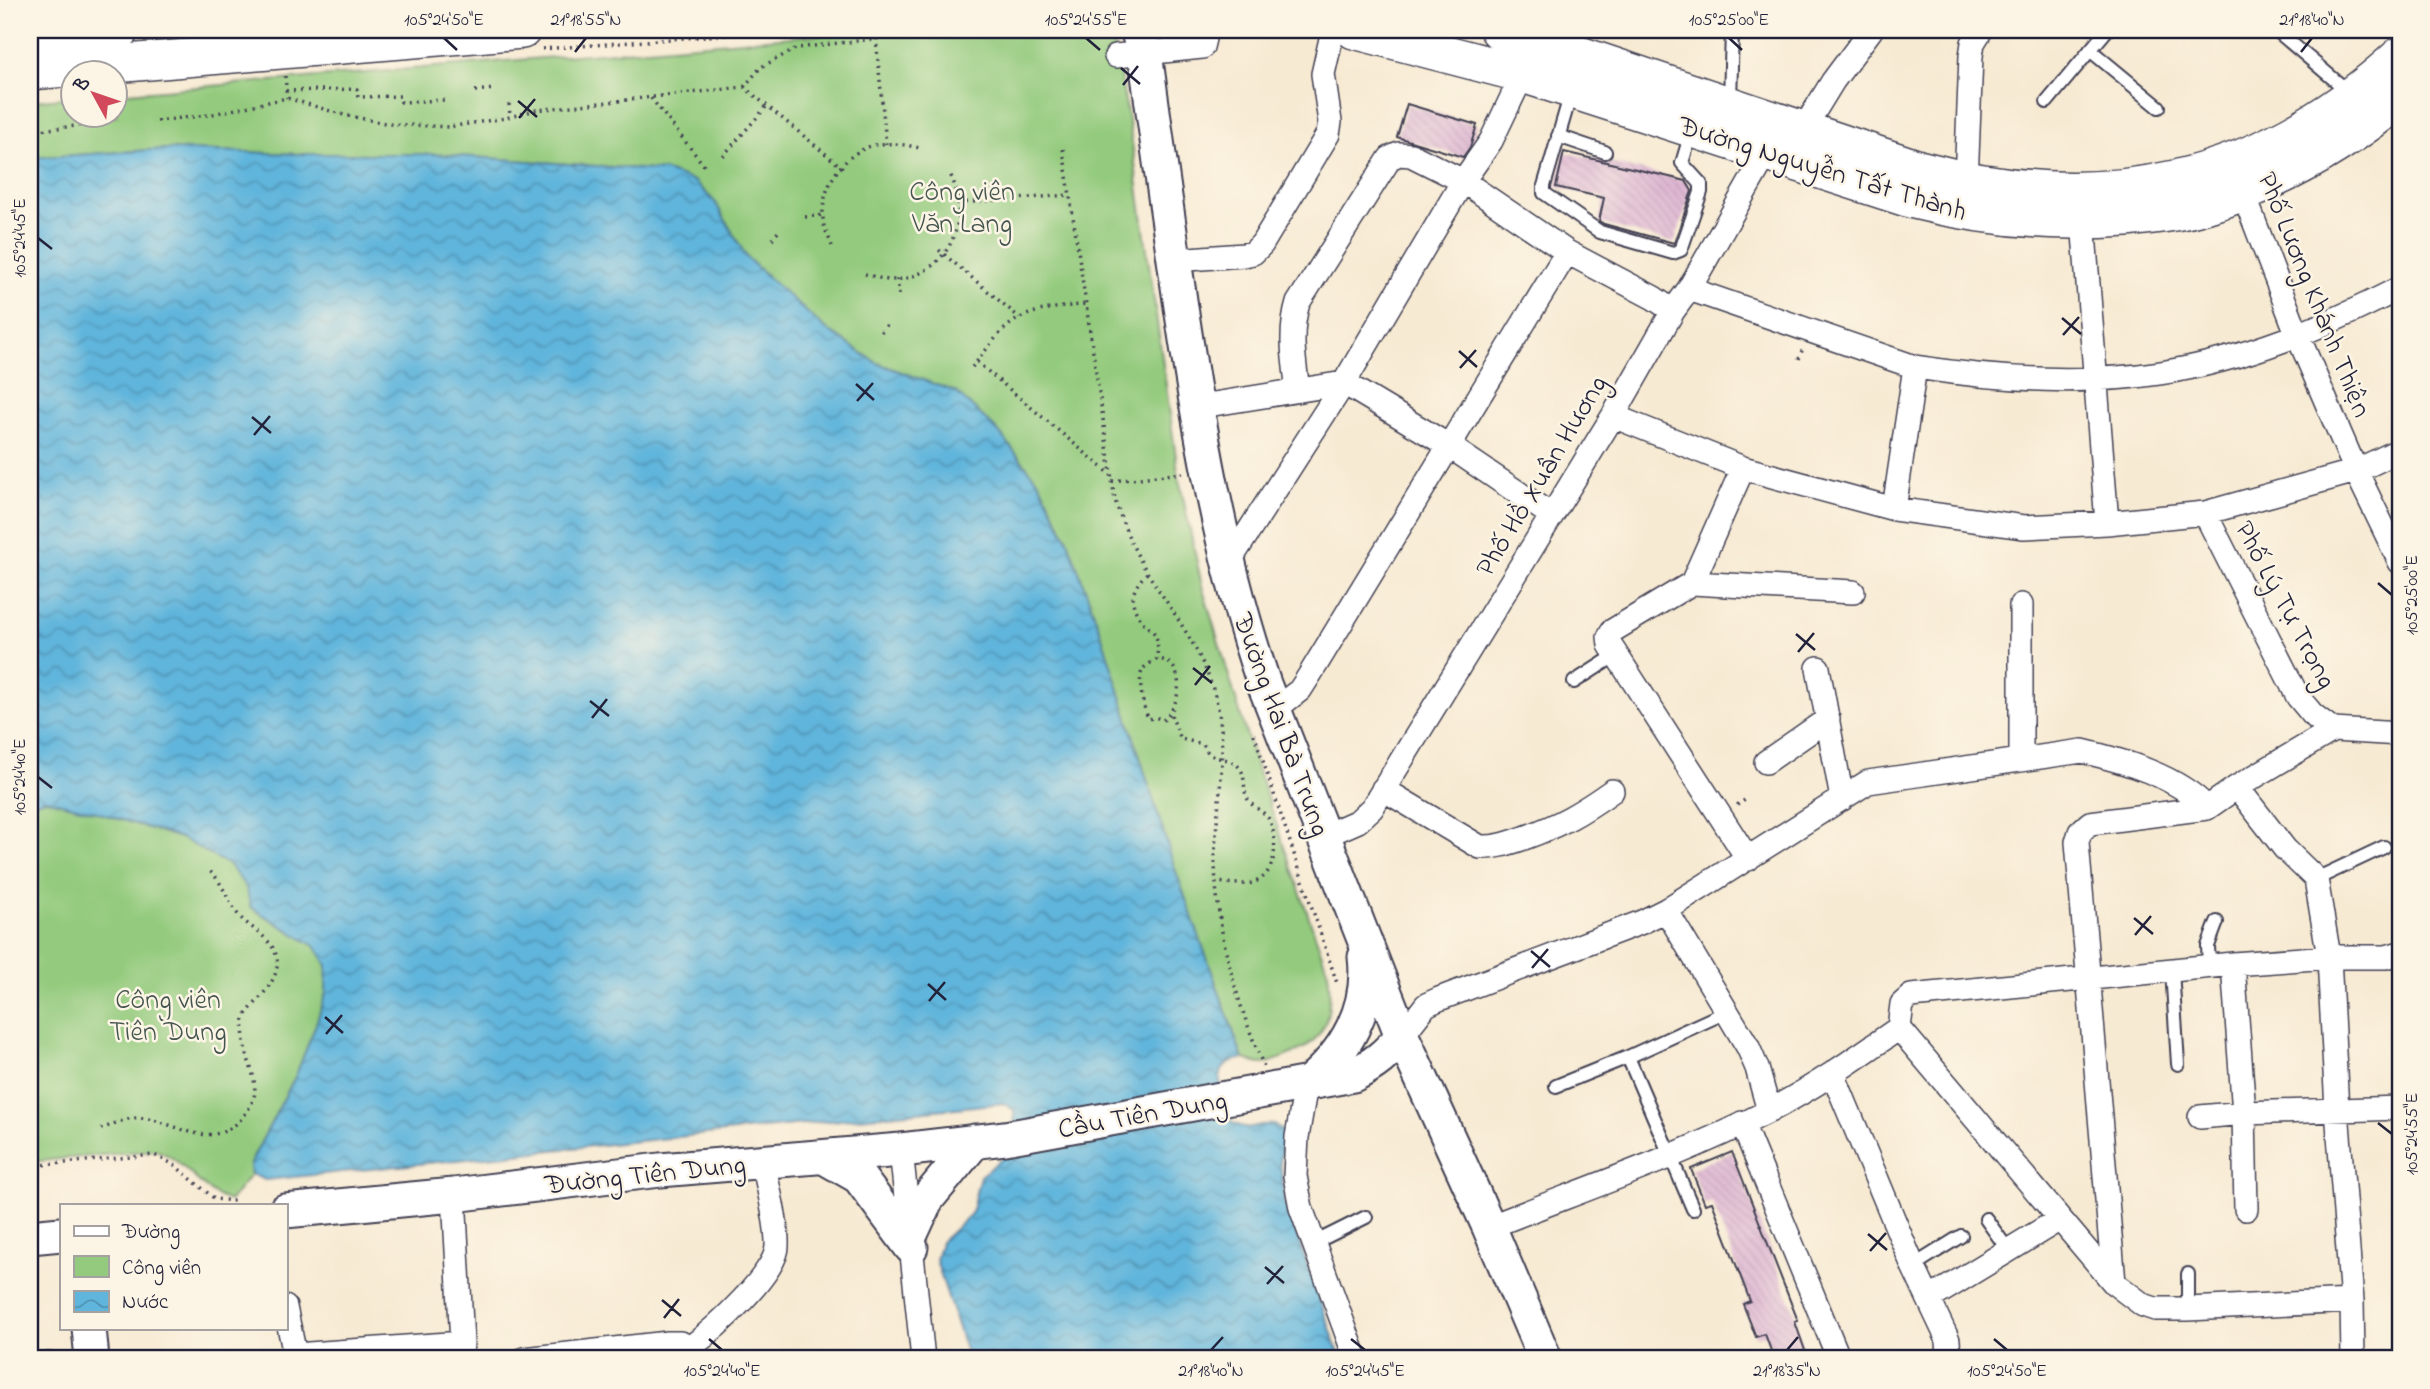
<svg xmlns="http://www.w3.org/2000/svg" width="2430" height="1389" viewBox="0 0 2430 1389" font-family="'Indie Flower',sans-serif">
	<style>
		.green { fill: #93ca7d; stroke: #5a765c; stroke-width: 2 }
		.water { fill: url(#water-waves); stroke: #416c8c; stroke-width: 2 }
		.building { fill: url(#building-back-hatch) }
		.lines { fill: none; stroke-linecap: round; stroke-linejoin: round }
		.lane-casing { stroke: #424052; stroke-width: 16 }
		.street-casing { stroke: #424052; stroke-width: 26 }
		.secondary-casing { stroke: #424052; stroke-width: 37 }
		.primary-casing { stroke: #424052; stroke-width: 40 }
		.path { stroke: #424052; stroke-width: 3.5; stroke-dasharray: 2 5; stroke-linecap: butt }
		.lane { stroke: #fff; stroke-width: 12 }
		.street { stroke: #fff; stroke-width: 23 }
		.secondary { stroke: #fff; stroke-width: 33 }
		.primary { stroke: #fff; stroke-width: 37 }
		.ticks { fill: none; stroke: #22223b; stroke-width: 2.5 }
		.labels { text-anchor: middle; stroke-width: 5; stroke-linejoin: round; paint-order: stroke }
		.street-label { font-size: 28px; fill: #22223b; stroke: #fcf5e5 }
		.park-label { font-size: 28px; fill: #44544f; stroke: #fcf5e5 }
		.neatline { fill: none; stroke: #22223b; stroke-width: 2.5 }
		.ticks-label { font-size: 18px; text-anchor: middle; fill: #22223b }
	</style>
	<defs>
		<pattern id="water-waves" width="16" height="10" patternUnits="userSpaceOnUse" patternTransform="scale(1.75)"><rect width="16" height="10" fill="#60b5dc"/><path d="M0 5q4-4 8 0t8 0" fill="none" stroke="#4f93b4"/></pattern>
		<pattern id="building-back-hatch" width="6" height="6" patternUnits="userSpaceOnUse" patternTransform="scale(1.75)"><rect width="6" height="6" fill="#ddb4d2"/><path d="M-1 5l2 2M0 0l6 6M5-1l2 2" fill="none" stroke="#bd9ab5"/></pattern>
	</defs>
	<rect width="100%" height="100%" fill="#fcf5e5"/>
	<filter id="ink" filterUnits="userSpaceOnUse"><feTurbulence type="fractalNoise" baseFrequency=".0143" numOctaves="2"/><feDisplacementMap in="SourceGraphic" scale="14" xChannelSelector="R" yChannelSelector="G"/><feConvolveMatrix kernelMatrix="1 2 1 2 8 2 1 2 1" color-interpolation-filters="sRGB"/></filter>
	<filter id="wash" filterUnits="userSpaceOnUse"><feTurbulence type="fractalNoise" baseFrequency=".00686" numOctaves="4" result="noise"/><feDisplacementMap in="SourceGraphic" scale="28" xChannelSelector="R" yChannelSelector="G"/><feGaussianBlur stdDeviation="1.57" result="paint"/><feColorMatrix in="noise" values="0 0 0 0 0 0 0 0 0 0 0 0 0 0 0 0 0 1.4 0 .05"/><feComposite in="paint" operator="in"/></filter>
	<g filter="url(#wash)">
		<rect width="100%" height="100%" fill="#f7ead3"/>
		<path class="green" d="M873,30H1101L1115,49L1129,122L1179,479L1202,586L1254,760L1328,972C1333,1013 1328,1042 1286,1056C1279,1059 1271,1063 1264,1064C1258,1065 1250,1060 1243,1059L1174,866L1100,630L1068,541L1039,482L997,430L956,392L877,363L824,328L747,258L715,202L694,181L666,171L431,154H296L166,149L30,158V101L73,97L74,116H116V94Z
			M45,799L93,811L181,838L229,865L246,887L251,907L316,947L327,965L326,993L316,1024L296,1075L255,1154L250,1165L251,1174L230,1201C200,1193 185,1158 155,1150L30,1162V804Z"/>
		<path class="water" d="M166,149L296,154H431L666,171L694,181L715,202L747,258L824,328L877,363L956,392L997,430L1039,482L1068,541L1100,630L1174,866L1243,1059C1206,1061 1223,1100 1231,1122L1245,1128L1272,1124L1284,1132L1280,1161L1285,1203L1341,1359H968L936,1260L941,1242L971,1214L980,1176L1016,1148L1014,1110L1003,1103L265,1180L251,1174L250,1165L255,1154L296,1075L316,1024L326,993L327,965L316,947L251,907L246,887L229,865L181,838L93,811L45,799L30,804V158Z"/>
		<g id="blocks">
			<path class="building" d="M1407,104L1477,125L1470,147L1463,157L1397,137Z
				M1564,152L1686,181L1692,191L1674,243L1604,224L1599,221L1604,198L1556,187Z
				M1732,1152L1798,1321L1795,1322L1808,1359H1774L1765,1334L1756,1337L1743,1304L1750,1301L1712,1202L1705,1204L1691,1169Z"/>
		</g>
	</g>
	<g filter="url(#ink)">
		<use href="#blocks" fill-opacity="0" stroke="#424052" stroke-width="2"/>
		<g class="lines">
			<g class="lane-casing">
				<path id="lane" d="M2276,30L2350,93
					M2399,30L2400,31
					M2090,50L2159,107
					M1571,93L1544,186V193L1600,232L1673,253L1681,250L1701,192V184L1682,163L1692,130
					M1730,101L1732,30
					M2047,102L2107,30
					M1558,136L1605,152
					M1574,682L1616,655
					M2316,879L2384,847
					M2209,966L2208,946L2217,922
					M2172,970L2178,1064
					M1628,1057L1726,1012
					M1556,1086L1628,1057L1693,1209
					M1986,1219L2008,1250
					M1314,1243L1366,1217
					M1913,1266L1961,1236
					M2188,1274V1309
					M46,1359H92
					M2055,1359L2057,1356"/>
			</g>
			<g class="street-casing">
				<path id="street" d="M1116,56L1202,47L1206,30
					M1803,130L1833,81L1871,30
					M1966,182L1971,56L1973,43L1981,30
					M2239,182L2298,336L2356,471L2400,562
					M2083,221L2107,523
					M1174,260L1244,255L1253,253L1262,244L1328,134L1330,122L1323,74L1333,30
					M1689,289L1915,367C1993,379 2082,385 2160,373C2245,360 2324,327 2400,288
					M1298,390C1294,360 1289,333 1298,303L1390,158L1399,154L1411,155L1463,181L1567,252L1654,298L1673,311
					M1195,407L1344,383L1449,446L1551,515
					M1613,416L1743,468L1894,509L2024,527L2107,523L2205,513L2356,471L2400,450
					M1743,468L1692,583L1612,631L1609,637L1610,645L1748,859
					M1894,509L1915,367
					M2205,513L2298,697L2313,715L2333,730L2400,734
					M1229,562L1344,383L1463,181L1491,141L1523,74
					M1692,583L1853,592
					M1818,668L1842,799
					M1274,710L1300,690L1309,676L1567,252
					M2333,730L2237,787L2207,808L2090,823L2080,832L2077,842L2114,1283L2143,1305L2155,1309H2188L2352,1301
					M2021,758V605
					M1766,762L1828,719
					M2237,787L2285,849L2316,879L2329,957L2337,1110L2352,1301L2353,1359
					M1383,789L1480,847C1496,848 1509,843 1524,838C1560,825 1581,813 1612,791
					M1324,836L1358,821L1372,808L1613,416L1673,311L1689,289L1772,144
					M1666,910L1748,1047L1757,1068L1769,1111
					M1899,1028L2114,1283
					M1402,1036L1426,1005L1439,999L1642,922L1666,910L1868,782L2082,751C2124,761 2177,776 2207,808
					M1833,1074L1913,1266L1948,1340L1949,1359
					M1306,1085L1297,1137L1295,1176L1301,1208L1356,1359
					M2200,1117L2244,1113L2400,1108
					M1742,1123L1839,1359
					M901,1150L923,1359
					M454,1195L462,1343L461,1356
					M2246,1209L2244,1113L2233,964L2329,957H2386L2400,953
					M1489,1227C1582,1190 1679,1157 1769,1111C1815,1087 1856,1058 1899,1028L1902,1004L1911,996L2233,964
					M1929,1299L2060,1219
					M285,1307L295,1355
					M294,1359L295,1355L462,1343
					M524,1359L668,1343H680L691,1347
					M688,1359L691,1347C713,1330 777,1273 777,1246C778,1223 767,1184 763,1161"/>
			</g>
			<g class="secondary-casing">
				<path id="secondary" d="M1137,30L1145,53C1155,129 1166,204 1177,280C1197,417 1219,553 1264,684L1402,1036L1489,1227L1545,1359
					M1306,1085C1346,1053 1371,1008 1365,957
					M824,1157L859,1177L911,1247
					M285,1211L454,1195L660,1170L901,1150L1005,1138L1353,1075C1374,1065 1387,1054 1402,1036
					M910,1236L927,1199L975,1141
					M30,1237L61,1234
					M89,1328L92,1359"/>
			</g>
			<g class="primary-casing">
				<path id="primary" d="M1354,30L1523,74L1910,199C1982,217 2052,224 2126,218C2153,215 2180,213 2205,205C2277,184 2343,145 2400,98
					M1499,30L1538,41L1919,169C2101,218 2260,184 2400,56
					M30,37L120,30
					M30,71L522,30"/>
			</g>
			<path class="path" d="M876,38L886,144
				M542,49L787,30
				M285,76L287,98
				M744,87L761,67L797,48L916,34
				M286,91L357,89L358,97L400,96L401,102L446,100
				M475,91L495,89
				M651,98L706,168
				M509,104L510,117
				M157,121L208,115L287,98L344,115L390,124L449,127L505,118L536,110L744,87L844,169
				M30,128L38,130L85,125
				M30,136L38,130
				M1063,149L1115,500C1123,525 1133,549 1147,572C1175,616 1207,656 1218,708C1228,758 1216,806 1215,856C1215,930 1236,1000 1264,1067
				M723,156L767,106
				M959,203L1070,195
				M805,217L824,215
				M772,239L780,230
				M832,246C830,240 826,232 824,226C817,190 844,148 881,144C895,143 907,145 920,148
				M939,250L1020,318
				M865,274C873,276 883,280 891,280C948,278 974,219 949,172
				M897,279L899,295
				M881,332L889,322
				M1799,359L1803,348
				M977,362L1109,473
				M972,367C984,354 994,337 1008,326C1029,308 1060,308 1086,304
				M1112,481L1183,473
				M1147,573C1132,588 1127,602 1142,621C1146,627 1154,630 1156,637C1159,643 1157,652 1157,659C1153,662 1146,665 1143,669C1137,677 1143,710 1149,719L1155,717L1163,720C1181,707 1188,661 1157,659
				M1171,715L1181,739L1203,744C1211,764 1226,754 1238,766C1248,776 1241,790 1249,801C1254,808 1265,812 1269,819C1278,838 1278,873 1255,882C1245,886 1228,883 1217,882
				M1254,734L1338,986
				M1737,805L1748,798
				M101,1129C112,1125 125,1118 137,1118C173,1118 202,1151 236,1124C243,1118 251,1107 254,1097C257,1082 251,1069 247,1055C243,1043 243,1030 244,1017C261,994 295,969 266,939C258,931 248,925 241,918C227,903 224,881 207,869
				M30,1166L154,1155L173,1164L215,1199L234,1201V1205"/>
			<use href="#lane" class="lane"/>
			<use href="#street" class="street"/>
			<use href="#secondary" class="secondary"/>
			<use href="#primary" class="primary"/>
		</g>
	</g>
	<path class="ticks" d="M444,38L457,50M1086,38L1100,50M1729,38L1742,50M575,52L586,38M2301,52L2312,38M1121,68L1140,84M1123,85L1138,66M518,101L537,117M519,118L535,99M38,238L52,249M2062,318L2081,334M2063,335L2079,317M1459,351L1477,367M1460,368L1476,350M856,384L874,400M857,401L873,383M252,417L271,433M254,435L270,416M2378,583L2392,595M1796,634L1815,650M1798,652L1814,633M1193,668L1212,683M1195,685L1210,666M590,701L609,716M592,718L607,699M38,777L52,788M2134,918L2153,934M2135,935L2151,916M1531,951L1550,967M1532,968L1548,949M928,984L946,1000M929,1001L945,982M325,1017L343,1033M326,1034L342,1015M2378,1123L2392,1134M1868,1234L1887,1250M1870,1251L1886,1233M1265,1267L1284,1283M1267,1284L1283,1266M662,1300L681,1316M664,1318L679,1299M709,1339L722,1350M1351,1339L1365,1350M1994,1339L2007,1350M1211,1350L1223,1337M1787,1350L1798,1337"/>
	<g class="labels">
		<g class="street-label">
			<text transform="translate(1823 167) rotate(17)" y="10">Đường Nguyễn Tất Thành</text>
			<text transform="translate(2316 294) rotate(68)" y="10">Phố Lương Khánh Thiện</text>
			<text transform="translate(1540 475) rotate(-59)" y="10">Phố Hồ Xuân Hương</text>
			<text transform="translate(2287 604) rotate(62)" y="10">Phố Lý Tự Trọng</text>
			<text transform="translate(1283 724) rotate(70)" y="10">Đường Hai Bà Trưng</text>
			<text transform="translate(1142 1113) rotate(-10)" y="10">Cầu Tiên Dung</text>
			<text transform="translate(645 1173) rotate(-6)" y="10">Đường Tiên Dung</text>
		</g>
		<g class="park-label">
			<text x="962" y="200">Công viên<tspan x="962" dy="32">Văn Lang</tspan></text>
			<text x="168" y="1008">Công viên<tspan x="168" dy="32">Tiên Dung</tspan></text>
		</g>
	</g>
	<rect width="2430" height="1389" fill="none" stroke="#fcf5e5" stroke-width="77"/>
	<rect x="60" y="1204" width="228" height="126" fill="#fcf5e5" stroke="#a5a1a1" stroke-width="2"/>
	<rect x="74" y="1226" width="35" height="10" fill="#ffffff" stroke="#a5a1a1" stroke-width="2"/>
	<text x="122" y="1238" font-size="21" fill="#22223b">Đường</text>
	<rect x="74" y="1256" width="35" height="21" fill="#93ca7d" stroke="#a5a1a1" stroke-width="2"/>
	<text x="122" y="1274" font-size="21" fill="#22223b">Công viên</text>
	<rect x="74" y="1291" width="35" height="21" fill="url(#water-waves)" stroke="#a5a1a1" stroke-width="2"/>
	<text x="122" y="1308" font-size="21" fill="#22223b">Nước</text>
	<g transform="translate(94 94) rotate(310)"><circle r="33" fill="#fcf5e5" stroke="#a5a1a1" stroke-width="2"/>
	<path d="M0-5L12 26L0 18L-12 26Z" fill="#d1495b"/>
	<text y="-10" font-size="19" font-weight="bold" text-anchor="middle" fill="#22223b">B</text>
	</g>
	<rect x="38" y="38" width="2354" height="1312" class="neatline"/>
	<g class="ticks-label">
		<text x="444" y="25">105°24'50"E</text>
		<text x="586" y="25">21°18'55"N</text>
		<text x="1086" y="25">105°24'55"E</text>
		<text x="1729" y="25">105°25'00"E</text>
		<text x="2312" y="25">21°18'40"N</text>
		<text transform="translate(19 238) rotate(-90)" y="6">105°24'45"E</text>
		<text transform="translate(2411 595) rotate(-90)" y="6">105°25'00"E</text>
		<text transform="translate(19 777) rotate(-90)" y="6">105°24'40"E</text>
		<text transform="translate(2411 1134) rotate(-90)" y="6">105°24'55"E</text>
		<text x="722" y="1376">105°24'40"E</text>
		<text x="1211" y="1376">21°18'40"N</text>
		<text x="1365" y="1376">105°24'45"E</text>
		<text x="1787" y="1376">21°18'35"N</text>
		<text x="2007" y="1376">105°24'50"E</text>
	</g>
</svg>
